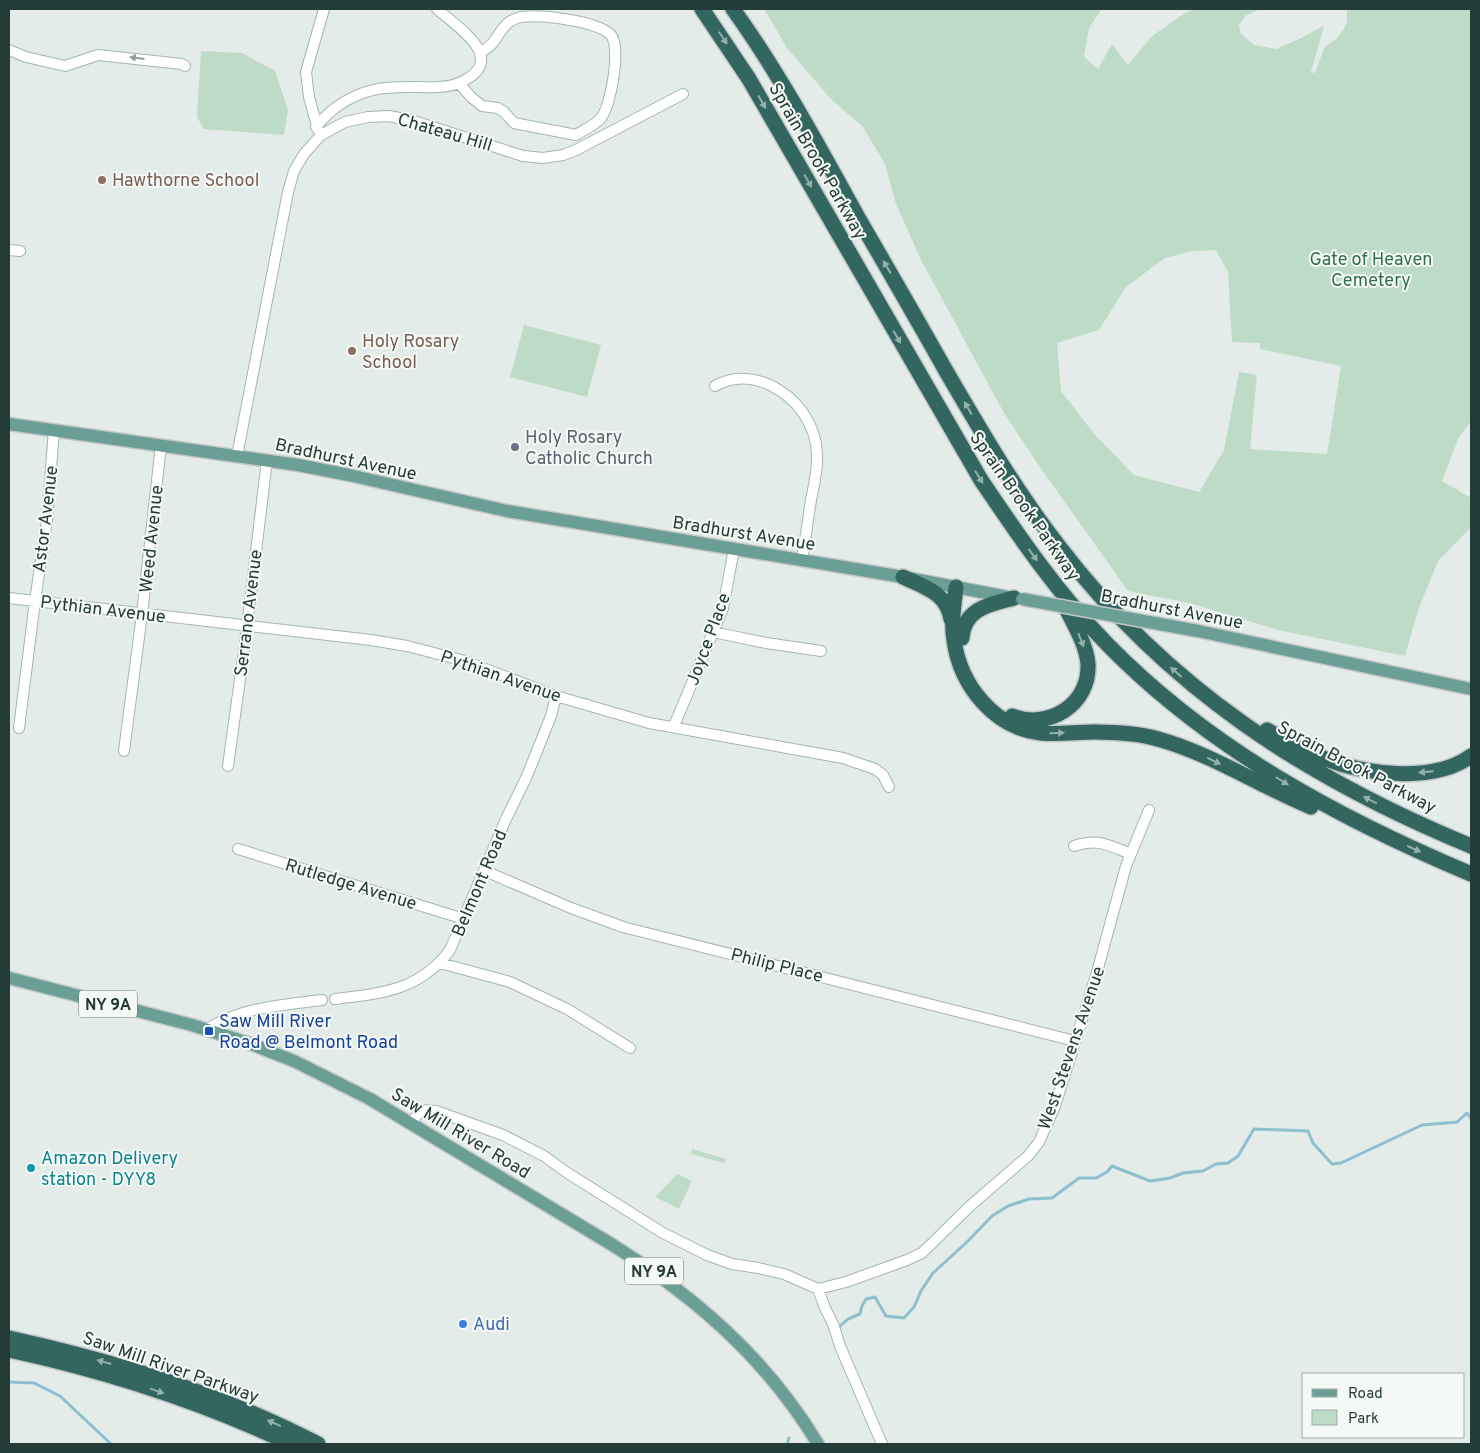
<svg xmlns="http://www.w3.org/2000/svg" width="1480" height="1453" viewBox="0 0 1480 1453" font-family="Overpass,sans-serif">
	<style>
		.green { fill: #bedbc8; fill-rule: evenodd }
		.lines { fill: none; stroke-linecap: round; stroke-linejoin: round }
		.stream { stroke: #8fbfcd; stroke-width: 3 }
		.minor-casing { stroke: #a6b4b0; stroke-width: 12 }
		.major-casing { stroke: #c2c8c7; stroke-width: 15 }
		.highway-casing { stroke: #c2c8c7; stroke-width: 18 }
		.minor { stroke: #fff; stroke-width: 10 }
		.major { stroke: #6b9e95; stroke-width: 12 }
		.highway { stroke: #32665f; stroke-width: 15 }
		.major-bridge-casing { stroke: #c2c8c7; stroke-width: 15; stroke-linecap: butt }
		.major-bridge { stroke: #6b9e95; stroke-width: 12 }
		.oneway { fill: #93b0aa }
		.oneway2 { fill: #929e9b }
		.education-dot { fill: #8d6e63; stroke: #f4f9f6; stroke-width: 2 }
		.worship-dot { fill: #6b7280; stroke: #f4f9f6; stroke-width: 2 }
		.transit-dot { fill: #1a4fb4; stroke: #f4f9f6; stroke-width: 2 }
		.culture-dot { fill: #0f9aa8; stroke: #f4f9f6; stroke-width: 2 }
		.shop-dot { fill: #3f7fe0; stroke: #f4f9f6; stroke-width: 2 }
		.labels { text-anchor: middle; stroke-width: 4; stroke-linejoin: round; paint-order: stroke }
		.shield { fill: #f4f9f6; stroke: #627570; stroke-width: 1 }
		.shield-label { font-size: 16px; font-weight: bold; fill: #243c37 }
		.street-label { font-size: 18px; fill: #243c37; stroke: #f4f9f6 }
		.education-label { font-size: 18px; fill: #785e54; stroke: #f4f9f6; text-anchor: start }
		.park-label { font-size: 18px; fill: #31704e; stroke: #f4f9f6 }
		.worship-label { font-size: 18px; fill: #5b616d; stroke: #f4f9f6; text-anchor: start }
		.transit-label { font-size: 18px; fill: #164399; stroke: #f4f9f6; text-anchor: start }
		.culture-label { font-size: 18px; fill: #0d838f; stroke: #f4f9f6; text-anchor: start }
		.shop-label { font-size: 18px; fill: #366cbe; stroke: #f4f9f6; text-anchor: start }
	</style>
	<rect width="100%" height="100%" fill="#e3ece9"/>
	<path class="green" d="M764,9H1102L1089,28L1084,57L1098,69L1112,44L1128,65L1152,36L1185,13L1194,9H1260L1245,16L1239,25L1241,34L1254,45L1276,49L1299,39L1324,26L1311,72L1315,73L1324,48L1337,38L1343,30L1347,22V9H1471V421L1458,439L1442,481L1471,498V527L1438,561L1418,610L1405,656L1278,630L1193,604L1128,591L1042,470L1004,413L921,260L896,204L885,164L863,127L830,98L787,48ZM1216,250L1228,272L1232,342L1260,343V349L1341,366L1327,454L1250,449L1257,375L1239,372L1224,450L1199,492L1134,475L1095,435L1061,391L1057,343L1099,330L1126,287L1165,258L1193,251Z
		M201,51L242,53L275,71L288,110L284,135L204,129L197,117Z
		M524,325L601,345L587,397L510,377Z
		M692,1149L726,1159L724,1163L691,1154Z
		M677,1174L692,1181L679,1209L655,1197Z"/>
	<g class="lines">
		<path class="stream" d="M839,1327L848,1319L860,1314L862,1306L866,1299L875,1297L886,1316L904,1318L914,1307L921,1291L933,1273L967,1242L992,1216L1008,1206L1029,1199L1052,1198L1079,1178H1096L1107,1172L1112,1166L1150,1181L1170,1178L1183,1173L1203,1171L1216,1164L1228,1163L1238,1156L1254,1129L1308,1131L1313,1143L1332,1164L1341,1163L1422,1125L1457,1122L1467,1113L1471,1118
			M9,1382L34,1383L60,1396L111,1444
			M787,1444L789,1438"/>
		<g class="minor-casing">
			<path id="minor" d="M9,50L26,57L65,66L98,55L182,64L185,66
				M459,83L471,97L482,106L498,108L504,112L514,123L576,135C583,130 596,125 601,118C611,106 622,45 610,34C595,21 541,14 521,17C497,22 501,44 480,52
				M316,127C331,108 349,96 373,90C394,85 416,88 438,87C449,87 460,84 470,77C503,55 454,24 437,9
				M318,130L309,97L306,72L324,9
				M9,250L20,251
				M715,386C732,376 752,377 770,385C797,398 816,424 817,454C818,469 814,485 811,500C808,520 805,540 802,560
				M237,456L288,192L294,171L304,154L321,135L345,122L368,117L389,116L414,121L523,156L543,158L563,155L576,150L683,94
				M9,598L371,640L407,646L465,661L556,696L649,723L843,758L875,769L883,775L889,787
				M713,632L766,643L821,651
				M674,726L723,608L734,549
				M19,728L35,601L47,520L54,430
				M124,751L142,614L161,445
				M228,766L245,643L267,460
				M1074,846C1099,838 1108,845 1131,854
				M238,849L464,919
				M485,871L571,908L623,927L1075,1041
				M440,963L510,982L567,1009L630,1048
				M335,999C382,993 419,991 450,950L506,819L527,776L551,716L556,696
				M206,1030C240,1007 283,1005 322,1000
				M411,1123L421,1110L436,1111L503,1135L544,1156L566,1172L663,1233L707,1255L732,1264L758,1268L784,1274L818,1289L825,1308L833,1324L840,1346L882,1444
				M818,1289L846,1282L907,1260L922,1253L970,1206L1028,1156L1039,1142L1055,1106L1097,972L1126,866L1149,810"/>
		</g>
		<g class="major-casing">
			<path id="major" d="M9,424L298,465L349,475L507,511L903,577L1013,598
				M1198,631L1471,689
				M9,978L192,1025L251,1044L294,1061L370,1099L611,1244C696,1297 766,1358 818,1444"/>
		</g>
		<g class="highway-casing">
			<path id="highway" d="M702,9L749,79L981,480C1020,538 1059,595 1108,645C1210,749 1338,818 1471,874
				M733,9C781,76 820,149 860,221C889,271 918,321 946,371C981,431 1015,490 1058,545C1167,688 1306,778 1471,846
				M903,577C924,587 947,593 951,619
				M956,587C954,605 951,622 954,640C960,685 994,728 1041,733C1058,735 1076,732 1094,732C1116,732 1137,733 1158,739C1212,754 1260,786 1311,807
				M962,638C964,608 991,604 1014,598
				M1012,716C1048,730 1090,705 1088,664C1086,643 1074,625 1065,606
				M1267,730C1286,741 1305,752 1326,759C1367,775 1434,783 1471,756
				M9,1338C114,1361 222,1394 318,1444
				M9,1350C106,1371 202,1402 291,1444"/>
		</g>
		<use href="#minor" class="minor"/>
		<use href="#major" class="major"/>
		<use href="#highway" class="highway"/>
		<g class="major-bridge-casing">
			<path id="major-bridge" d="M1022,599L1198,631"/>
		</g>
		<use href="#major-bridge" class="major-bridge"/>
	</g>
	<defs><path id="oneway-solid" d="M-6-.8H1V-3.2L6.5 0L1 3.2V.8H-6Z" transform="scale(1.25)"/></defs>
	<g class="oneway">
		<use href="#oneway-solid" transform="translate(723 38) rotate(56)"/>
		<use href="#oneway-solid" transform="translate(762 102) rotate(60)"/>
		<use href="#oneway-solid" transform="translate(808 181) rotate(60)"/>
		<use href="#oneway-solid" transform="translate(887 267) rotate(-120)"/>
		<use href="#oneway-solid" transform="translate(897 337) rotate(60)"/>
		<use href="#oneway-solid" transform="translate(968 408) rotate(-120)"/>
		<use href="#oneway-solid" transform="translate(979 477) rotate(58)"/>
		<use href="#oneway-solid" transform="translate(1033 555) rotate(54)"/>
		<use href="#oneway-solid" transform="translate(1081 640) rotate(68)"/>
		<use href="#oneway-solid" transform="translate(1176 672) rotate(-139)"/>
		<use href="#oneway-solid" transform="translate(1057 733) rotate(-1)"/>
		<use href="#oneway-solid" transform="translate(1214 761) rotate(26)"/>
		<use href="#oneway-solid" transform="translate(1426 772) rotate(175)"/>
		<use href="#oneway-solid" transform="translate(1282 781) rotate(32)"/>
		<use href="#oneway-solid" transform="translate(1370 800) rotate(-153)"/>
		<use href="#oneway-solid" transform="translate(1414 849) rotate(24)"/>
		<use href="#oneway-solid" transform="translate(104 1362) rotate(-164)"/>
		<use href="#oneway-solid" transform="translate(157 1391) rotate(19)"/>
		<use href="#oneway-solid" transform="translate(274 1423) rotate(-156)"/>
	</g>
	<use class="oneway2" href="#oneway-solid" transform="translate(137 58) rotate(-173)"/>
	<g class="education-dot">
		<circle cx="102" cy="180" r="5"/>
		<circle cx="352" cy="351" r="5"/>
	</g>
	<circle class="worship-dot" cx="515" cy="447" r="5"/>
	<rect class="transit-dot" x="204" y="1026" width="10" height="10" rx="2.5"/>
	<circle class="culture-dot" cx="31" cy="1168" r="5"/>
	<circle class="shop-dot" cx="463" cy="1324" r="5"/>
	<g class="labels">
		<g class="shield">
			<rect x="79" y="990.5" width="58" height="27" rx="4"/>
			<rect x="625" y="1257.5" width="58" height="27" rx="4"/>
		</g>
		<g class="shield-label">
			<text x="108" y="1010">NY 9A</text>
			<text x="654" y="1277">NY 9A</text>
		</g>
		<g class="street-label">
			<text transform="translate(445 132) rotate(16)" y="6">Chateau Hill</text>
			<text transform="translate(818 161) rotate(60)" y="6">Sprain Brook Parkway</text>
			<text transform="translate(346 459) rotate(12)" y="6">Bradhurst Avenue</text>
			<text transform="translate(1025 506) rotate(55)" y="6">Sprain Brook Parkway</text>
			<text transform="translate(45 519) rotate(-83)" y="6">Astor Avenue</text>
			<text transform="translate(744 533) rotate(9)" y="6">Bradhurst Avenue</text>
			<text transform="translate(151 539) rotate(-84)" y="6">Weed Avenue</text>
			<text transform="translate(103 609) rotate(7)" y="6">Pythian Avenue</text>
			<text transform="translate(1172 609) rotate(11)" y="6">Bradhurst Avenue</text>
			<text transform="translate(248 613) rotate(-83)" y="6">Serrano Avenue</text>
			<text transform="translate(708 639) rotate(-70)" y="6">Joyce Place</text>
			<text transform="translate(501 676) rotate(19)" y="6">Pythian Avenue</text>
			<text transform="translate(1357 767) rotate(28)" y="6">Sprain Brook Parkway</text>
			<text transform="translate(479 883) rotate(-67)" y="6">Belmont Road</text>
			<text transform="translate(351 884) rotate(17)" y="6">Rutledge Avenue</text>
			<text transform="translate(777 965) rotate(14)" y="6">Philip Place</text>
			<text transform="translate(1071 1048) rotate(-71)" y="6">West Stevens Avenue</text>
			<text transform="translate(461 1133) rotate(31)" y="6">Saw Mill River Road</text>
			<text transform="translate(171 1367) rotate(19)" y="6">Saw Mill River Parkway</text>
		</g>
		<g class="education-label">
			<text x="112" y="186">Hawthorne School</text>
			<text x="362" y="347">Holy Rosary<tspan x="362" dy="21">School</tspan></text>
		</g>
		<g class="park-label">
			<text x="1371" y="265">Gate of Heaven<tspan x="1371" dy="21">Cemetery</tspan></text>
		</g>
		<g class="worship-label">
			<text x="525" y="443">Holy Rosary<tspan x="525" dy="21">Catholic Church</tspan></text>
		</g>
		<g class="transit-label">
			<text x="219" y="1027">Saw Mill River<tspan x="219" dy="21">Road @ Belmont Road</tspan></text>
		</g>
		<g class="culture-label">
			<text x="41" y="1164">Amazon Delivery<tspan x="41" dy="21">station - DYY8</tspan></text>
		</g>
		<g class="shop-label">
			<text x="473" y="1330">Audi</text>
		</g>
	</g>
	<rect width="1480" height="1453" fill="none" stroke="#243c37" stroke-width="20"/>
	<rect x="1302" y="1373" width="162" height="65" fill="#f4f9f6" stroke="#a1adaa"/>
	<rect x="1312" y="1389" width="25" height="8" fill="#6b9e95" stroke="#a1adaa"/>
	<text x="1348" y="1398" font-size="15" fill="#243c37">Road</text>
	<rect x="1312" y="1410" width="25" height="15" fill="#bedbc8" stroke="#a1adaa"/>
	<text x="1348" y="1423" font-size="15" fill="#243c37">Park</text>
</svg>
